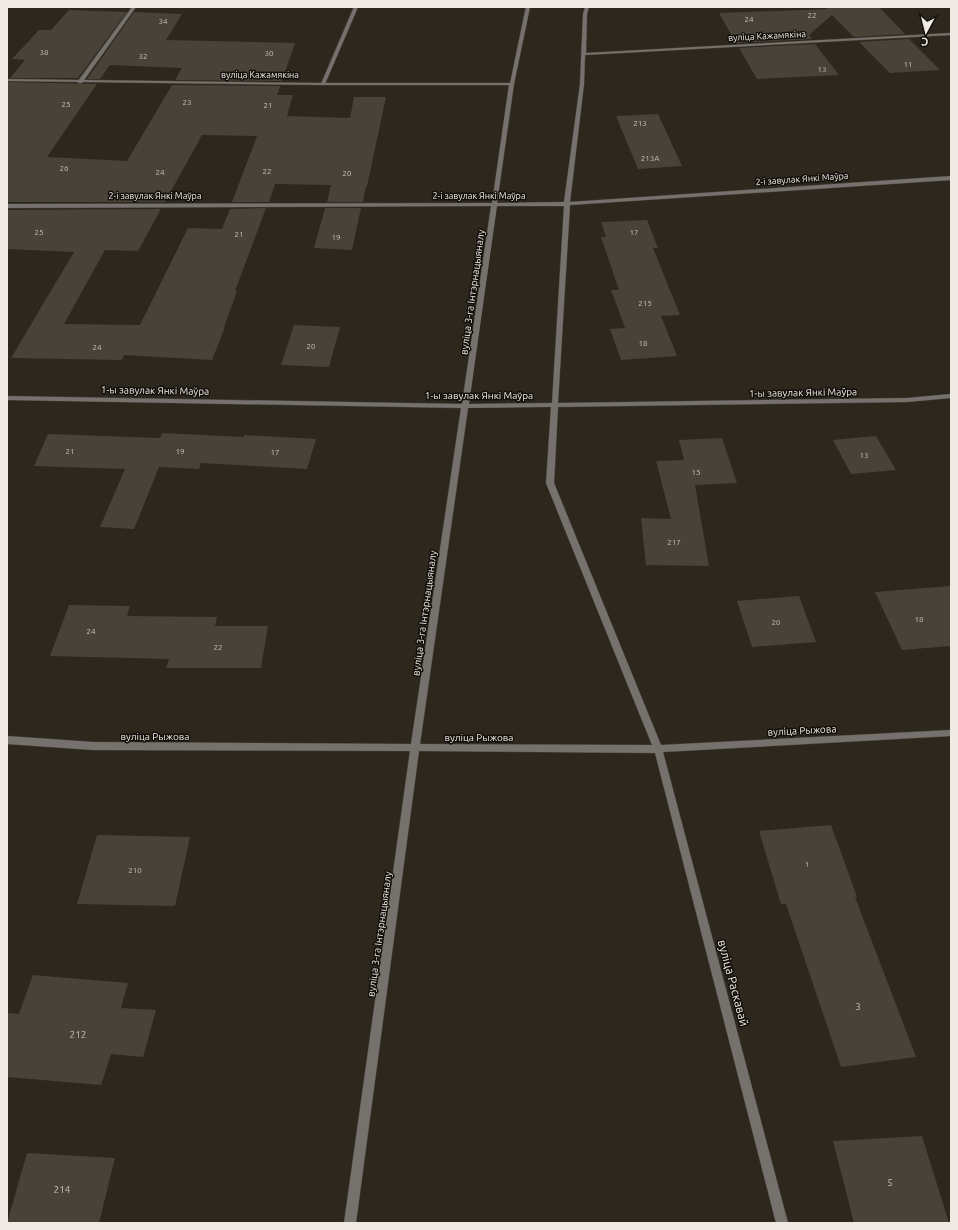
<svg xmlns="http://www.w3.org/2000/svg" width="958" height="1230" viewBox="0 0 958 1230" font-family="Ubuntu,sans-serif">
	<style>
		.building { fill: #494238 }
		.lines { fill: none; stroke-linecap: round; stroke-linejoin: round }
		.lane-casing { stroke: #48423a; stroke-width: 1 }
		.street-casing { stroke: #48423a; stroke-width: 1 }
		.lane { fill: #75716d; fill-rule: evenodd }
		.street { fill: #75716d; fill-rule: evenodd }
		.labels { text-anchor: middle; stroke-width: 3; stroke-linejoin: round; paint-order: stroke }
		.number-label { font-size: 8px; fill: #c6c0b9 }
		.far-street-label { font-size: 9px; fill: #efeae4; stroke: #13100c }
		.street-label { font-size: 10px; fill: #efeae4; stroke: #13100c }
		.near-number-label { font-size: 10px; fill: #c6c0b9 }
		.near-street-label { font-size: 12px; fill: #efeae4; stroke: #13100c }
	</style>
	<rect width="100%" height="100%" fill="#2d271e"/>
	<path class="building" d="M825,7H879L905,34L854,37L832,15L809,35L812,39L736,43L719,13L827,9Z
		M69,10L127,12L78,78H10L25,60L12,59L39,30H51Z
		M134,12L182,14L166,40L295,43L282,81L175,80L182,68L110,65L100,79H87Z
		M909,39L940,70L890,73L859,42Z
		M815,44L839,75L757,79L739,48Z
		M7,82L97,84L47,157L127,161L172,85L280,86L277,95H293L287,116L350,118L354,97H386L367,186H366L363,202H327L331,185L275,184L269,202H232L257,136L202,135L165,202H7Z
		M658,114L682,166L638,169L616,116Z
		M266,208L235,291H237L224,327H225L212,360L124,355L122,360L11,358L74,252L7,249V210L161,209L138,251L105,250L64,324L140,325L188,228L222,229L230,209Z
		M325,208H361L352,250L314,248Z
		M647,220L658,248H653L680,315L661,316L677,356L621,360L610,329L625,328L611,290H619L601,237H606L601,222Z
		M294,325L340,327L329,367L281,365Z
		M162,433L244,437V435L316,439L307,469L201,463L199,469L159,467L134,529L100,527L125,469L34,466L48,434L160,438Z
		M876,436L896,470L851,474L833,440Z
		M722,438L737,483L695,485L709,566L646,565L641,518L671,519L656,461L684,460L679,440Z
		M951,586V646L902,650L875,592Z
		M799,596L816,642L752,647L737,601Z
		M69,605L130,606L127,616L217,617L215,626H268L261,668H166L169,659L50,656Z
		M831,825L857,897H855L916,1057L841,1067L786,904H781L759,831Z
		M97,835L190,837L175,906L77,904Z
		M33,975L128,983L121,1008L156,1010L143,1057L111,1054L101,1085L7,1077V1013L19,1014Z
		M922,1136L949,1223H854L833,1141Z
		M27,1153L115,1158L99,1223H7Z"/>
	<g class="lines">
		<g class="lane-casing">
			<path id="lane" d="M132,7H136L82,83H78V81Z
				M354,7H358L325,84L321,85V84Z"/>
		</g>
		<g class="street-casing">
			<path id="street" d="M526,7H530L514,84L497,203L564,202L580,84L583,14L585,7H589L587,14L586,53L951,33V35L585,55L584,84L570,202L951,176V180L570,205L558,403L907,398L951,394V398L907,402L558,407L554,483L661,745L951,730V736L663,752L788,1223H776L655,753L419,751L356,1223H344L410,751L93,750L7,744V736L93,742L411,744L461,408L7,400V396L462,404L491,206L7,208V204L492,203L509,85H323L7,81V79L323,83H510ZM497,206H564L552,403L469,404ZM551,407L546,483L652,745L420,744L468,408Z"/>
		</g>
		<use href="#lane" class="lane"/>
		<use href="#street" class="street"/>
	</g>
	<g class="labels">
		<g class="number-label">
			<text x="812" y="18">22</text>
			<text x="749" y="22">24</text>
			<text x="163" y="24">34</text>
			<text x="44" y="55">38</text>
			<text x="269" y="56">30</text>
			<text x="143" y="59">32</text>
			<text x="908" y="67">11</text>
			<text x="822" y="72">13</text>
			<text x="187" y="105">23</text>
			<text x="66" y="107">25</text>
			<text x="268" y="108">21</text>
			<text x="640" y="126">213</text>
			<text x="650" y="161">213А</text>
			<text x="64" y="171">26</text>
			<text x="267" y="174">22</text>
			<text x="160" y="175">24</text>
			<text x="347" y="176">20</text>
			<text x="39" y="235">25</text>
			<text x="634" y="235">17</text>
			<text x="239" y="237">21</text>
			<text x="336" y="240">19</text>
			<text x="645" y="306">215</text>
			<text x="643" y="346">18</text>
			<text x="311" y="349">20</text>
			<text x="97" y="350">24</text>
			<text x="70" y="454">21</text>
			<text x="180" y="454">19</text>
			<text x="275" y="455">17</text>
			<text x="864" y="458">13</text>
			<text x="696" y="475">15</text>
			<text x="674" y="545">217</text>
			<text x="919" y="622">18</text>
			<text x="776" y="625">20</text>
			<text x="91" y="634">24</text>
			<text x="218" y="650">22</text>
			<text x="807" y="867">1</text>
			<text x="135" y="873">210</text>
		</g>
		<g class="far-street-label">
			<text transform="translate(767 36) rotate(-3)" y="3">вуліца Кажамякіна</text>
			<text x="260" y="78">вуліца Кажамякіна</text>
			<text transform="translate(802 179) rotate(-4)" y="3">2-і завулак Янкі Маўра</text>
			<text x="155" y="199">2-і завулак Янкі Маўра</text>
			<text x="479" y="199">2-і завулак Янкі Маўра</text>
		</g>
		<g class="street-label">
			<text transform="translate(472 292) rotate(-82)" y="4">вуліца 3-га Інтэрнацыяналу</text>
			<text transform="translate(155 390) rotate(1)" y="4">1-ы завулак Янкі Маўра</text>
			<text transform="translate(803 392) rotate(-1)" y="4">1-ы завулак Янкі Маўра</text>
			<text x="479" y="399">1-ы завулак Янкі Маўра</text>
			<text transform="translate(424 613) rotate(-82)" y="4">вуліца 3-га Інтэрнацыяналу</text>
			<text transform="translate(802 730) rotate(-3)" y="4">вуліца Рыжова</text>
			<text x="155" y="740">вуліца Рыжова</text>
			<text x="479" y="741">вуліца Рыжова</text>
			<text transform="translate(379 934) rotate(-82)" y="4">вуліца 3-га Інтэрнацыяналу</text>
		</g>
		<g class="near-number-label">
			<text x="858" y="1010">3</text>
			<text x="78" y="1038">212</text>
			<text x="890" y="1186">5</text>
			<text x="62" y="1193">214</text>
		</g>
		<g class="near-street-label">
			<text transform="translate(733 983) rotate(75)" y="4">вуліца Раскавай</text>
		</g>
	</g>
	<rect width="958" height="1230" fill="none" stroke="#efeae4" stroke-width="16"/>
	<g transform="translate(926 32) rotate(187)" stroke="#13100c" stroke-width="3" paint-order="stroke">
	<path d="M0-3L7 15L0 10L-7 15Z" fill="#efeae4"/>
	<text y="-6" font-size="11" font-weight="bold" text-anchor="middle" fill="#efeae4">С</text>
	</g>
</svg>
